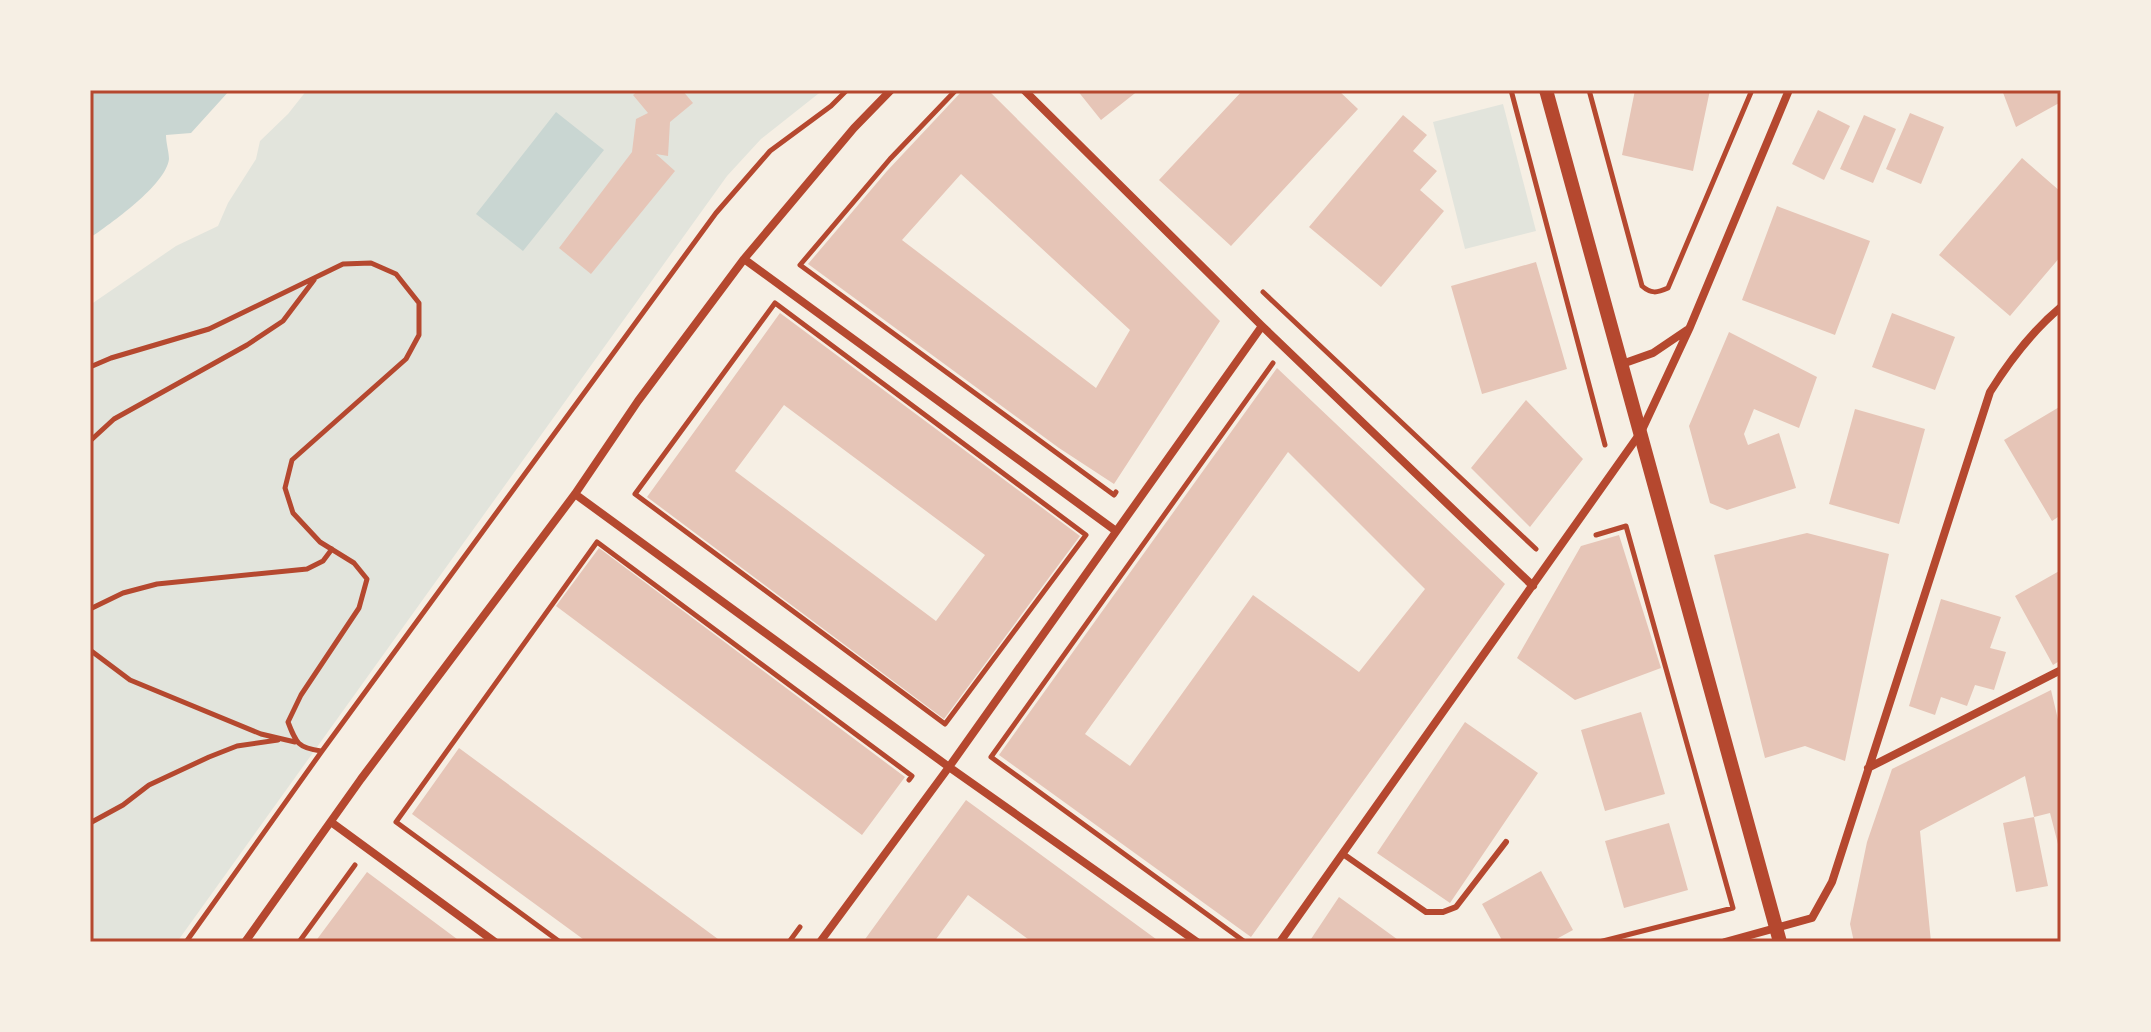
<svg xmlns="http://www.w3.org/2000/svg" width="2151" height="1032" viewBox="0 0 2151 1032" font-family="'Titillium Web',sans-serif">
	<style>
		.green { fill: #e2e4dc }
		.water { fill: #c9d6d2 }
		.building { fill: #e6c5b7; fill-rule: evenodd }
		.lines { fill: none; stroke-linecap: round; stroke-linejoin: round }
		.path { stroke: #b5482f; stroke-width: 5 }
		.service { stroke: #b5482f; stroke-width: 6 }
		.minor { stroke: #b5482f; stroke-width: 8 }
		.tertiary { stroke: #b5482f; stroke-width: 14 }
		.neatline { fill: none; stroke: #b5482f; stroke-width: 3 }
	</style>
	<rect width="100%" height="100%" fill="#f6efe4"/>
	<path class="green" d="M307,90H823L761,139L727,176L177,942H90V305L176,246L218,226L228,203L256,159L260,141L288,114Z
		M1503,104L1536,231L1465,249L1433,122Z"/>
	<path class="water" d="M90,90H230L191,133L166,135C166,143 169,152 169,159C166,185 110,224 90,238Z
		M556,112L604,150L523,251L476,214Z"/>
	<path class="building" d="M639,90H682L693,103L670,122L668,156L656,154L675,171L591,274L559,248L632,152L636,119L648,113L633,95Z
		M963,90H988L1220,321L1114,484L1059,448L808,264L887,171ZM961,174L1130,330L1096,388L902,240Z
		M1077,90H1139L1101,120Z
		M1243,90H1338L1358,109L1231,246L1159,180Z
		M1635,90H1710L1693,171L1622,155Z
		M2002,90H2061V102L2016,127Z
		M1818,110L1850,126L1824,180L1792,164Z
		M1910,113L1944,127L1921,184L1886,169Z
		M1403,115L1427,135L1413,151L1437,171L1420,190L1444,211L1381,287L1309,227Z
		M1864,115L1896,129L1873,183L1840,169Z
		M2022,158L2061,192V256L2010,316L1939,255Z
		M1777,206L1870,241L1835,335L1742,300Z
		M1536,262L1567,369L1482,394L1451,286Z
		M780,313L1080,536L944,719L647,497ZM784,405L985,555L936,621L735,471Z
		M1892,313L1955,337L1935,390L1872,367Z
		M1729,332L1817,377L1799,428L1754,409L1744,434L1748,445L1779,433L1796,488L1727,510L1710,503L1689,426Z
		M1277,368L1505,584L1251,937L999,755ZM1288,452L1425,589L1359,672L1253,595L1130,766L1085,734Z
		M1526,400L1583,459L1530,527L1471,468Z
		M2061,406V515L2052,521L2004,440Z
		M1855,409L1925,429L1899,524L1829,504Z
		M1807,533L1889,554L1845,761L1805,746L1765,758L1714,555Z
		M1619,535L1661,668L1575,700L1517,658L1581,546Z
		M599,548L905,777L862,835L556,606Z
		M2061,570V660L2053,665L2015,596Z
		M1941,599L2001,617L1990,648L2006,652L1994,690L1975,685L1967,706L1941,697L1935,715L1909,706Z
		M2051,690L2061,732V848H2059L2050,813L2034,817L2025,776L1920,831L1931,942H1854L1850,924L1867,842L1892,769Z
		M1641,712L1665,794L1605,811L1581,730Z
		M1465,722L1538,773L1450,903L1377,853Z
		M459,748L722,942H587L412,814Z
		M966,800L1160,942H1032L968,895L934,942H863Z
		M2034,817L2048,886L2016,892L2003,823Z
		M1669,823L1688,890L1624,908L1605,841Z
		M1541,871L1573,930L1551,942H1503L1482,904Z
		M367,872L461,942H315Z
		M1339,897L1401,942H1309Z"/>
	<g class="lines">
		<path class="path" d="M956,90L890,159L800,265L1114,495L1116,492
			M1511,90L1605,445
			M1589,90L1642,286C1651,294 1657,293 1668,288L1752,90
			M1263,292L1536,549
			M775,303L1086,535L945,724L635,494Z
			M90,367L111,358L209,329L343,264L371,263L396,274L419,303V335L406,359L292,460L285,488L293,513L320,542L354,563L367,579L359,608L301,695L288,722C296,743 298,748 321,751
			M90,441L114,419L247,345L283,321L314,280
			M1596,535L1626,526L1733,908L1599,942
			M90,609L123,593L157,584L307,569L323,561L332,549
			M90,650L130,680L261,734L295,742
			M90,823L123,805L149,785L209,757L237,746L278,740
			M186,942L322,751L716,213L770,151L831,106L847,90
			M299,942L355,865
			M560,942L396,822L597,542L912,776L909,780
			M789,942L800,927
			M1245,942L991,757L1273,363"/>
		<path class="service" d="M1343,854L1426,912H1443L1456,907L1506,842"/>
		<path class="minor" d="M1024,90L1262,326L1533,586
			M744,259L1116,531
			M1622,364L1653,353L1687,330
			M575,494L949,767L1197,942
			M1868,768L2061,670
			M331,822L495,942
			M245,942L361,779L575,494L638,401L744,259L854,128L891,90
			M820,942L949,767L1262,326
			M1280,942L1641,432L1690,327L1789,90
			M1725,942L1812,918L1832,882L1990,392C2010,360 2032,331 2061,307"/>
		<path class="tertiary" d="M1546,90L1780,942"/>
	</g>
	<rect width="2151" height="1032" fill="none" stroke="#f6efe4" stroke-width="184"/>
	<rect x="92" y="92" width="1967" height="848" class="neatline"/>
</svg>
